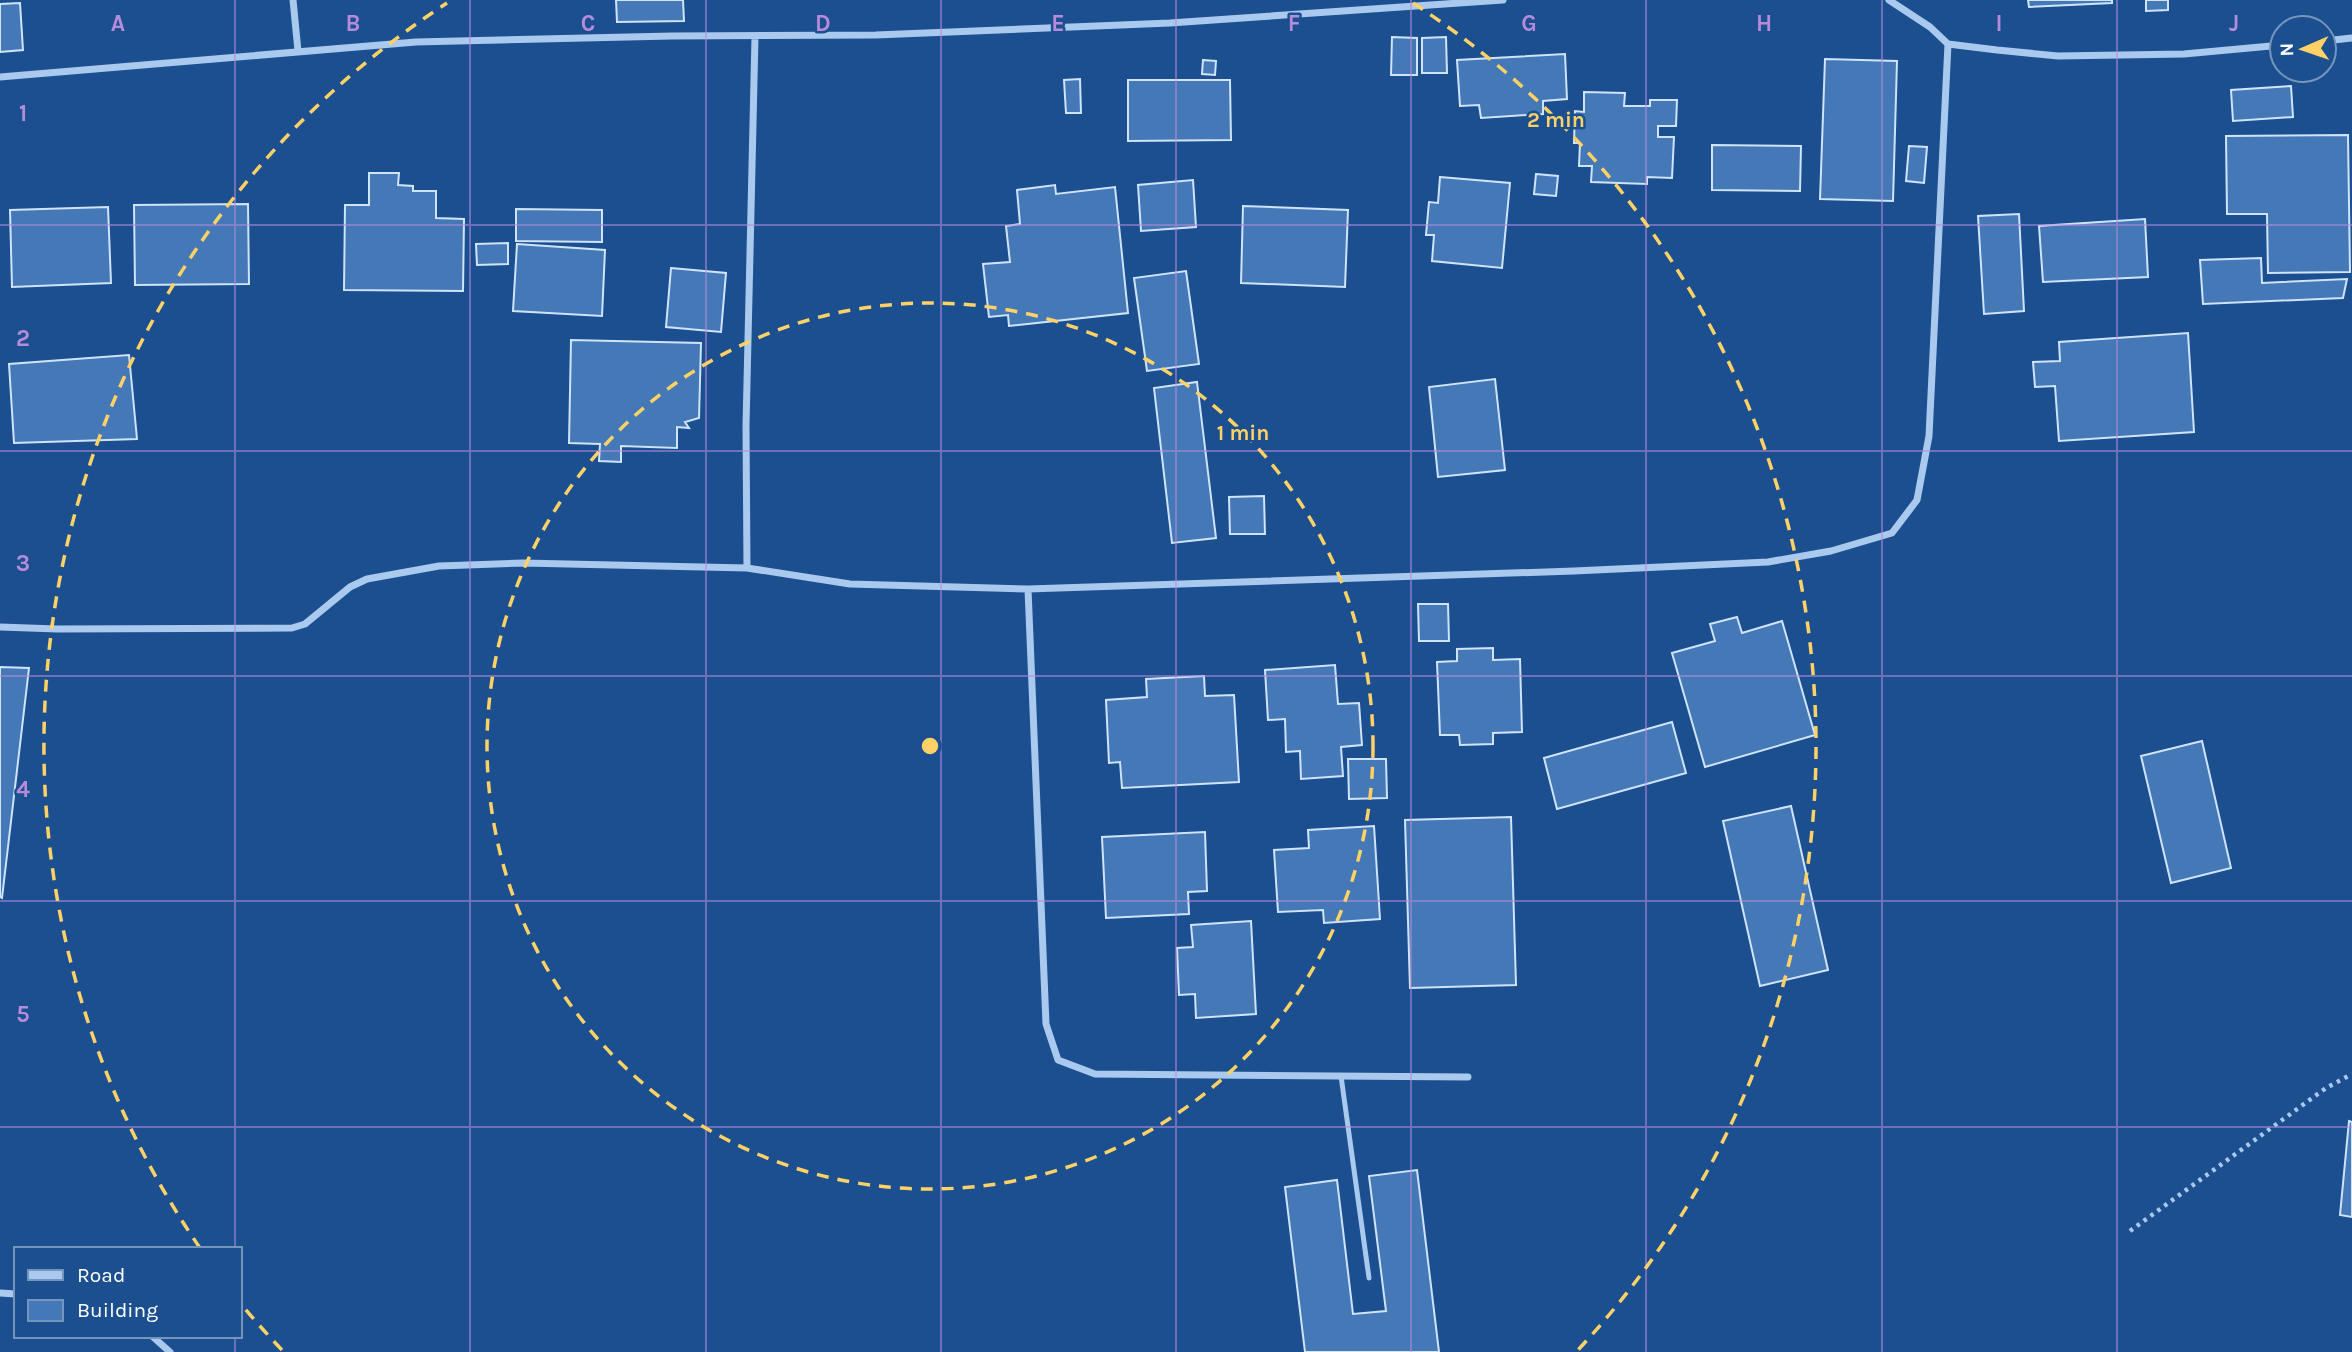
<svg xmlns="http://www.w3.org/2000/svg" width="2352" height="1352" viewBox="0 0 2352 1352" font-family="Karla,sans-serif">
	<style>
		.building { fill: #4478b7; stroke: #cfe3fa; stroke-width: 2 }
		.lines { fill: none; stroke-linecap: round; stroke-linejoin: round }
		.path { stroke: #a9c9ee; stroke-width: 4.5; stroke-dasharray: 3.5 5; stroke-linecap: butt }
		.lane { stroke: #a9c9ee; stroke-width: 5 }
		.street { stroke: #a9c9ee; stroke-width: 7 }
		.grid { fill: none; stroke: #b68bdc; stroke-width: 2; stroke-opacity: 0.55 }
		.ring { fill: none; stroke: #ffd166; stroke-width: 3.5; stroke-dasharray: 12 9 }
		.grid-label { font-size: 23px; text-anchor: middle; font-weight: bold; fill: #b68bdc; stroke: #1b4f8f; stroke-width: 5; stroke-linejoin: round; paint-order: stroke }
		.centre { fill: #ffd166; stroke: #1b4f8f; stroke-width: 3.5 }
		.ring-label { font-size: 21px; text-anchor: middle; font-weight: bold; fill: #ffd166; stroke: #1b4f8f; stroke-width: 5; stroke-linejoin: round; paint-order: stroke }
	</style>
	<rect width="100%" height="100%" fill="#1b4f8f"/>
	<path class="building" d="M616,0H683L684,21L617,22Z
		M2028,0H2112V3L2029,7Z
		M2146,0H2168V10L2146,11Z
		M20,3L23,50L0,52V4Z
		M1392,37L1417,38V75H1391Z
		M1446,37L1447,73H1422V38Z
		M1565,54L1567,99L1543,101V114L1481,118L1479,105L1460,106L1457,60Z
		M1825,59L1897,61L1893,201L1820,199Z
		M1203,60L1216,61L1215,75L1202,74Z
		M1080,79L1081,113H1066L1064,80Z
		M1128,80H1230L1231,140L1128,141Z
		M2291,86L2293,117L2233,121L2231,90Z
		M1584,92L1625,93L1624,106H1650V100H1677L1676,126H1658V137H1674L1672,178L1647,177V184L1591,182L1592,166H1579L1580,143H1574L1575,111L1584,112Z
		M2348,135L2350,272L2268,273L2267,214H2227L2226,136Z
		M1712,145L1801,146L1800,191L1712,190Z
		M1909,146L1927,147L1924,183L1906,181Z
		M369,173H399L398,185L413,186V191H436V218L464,219L463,291L344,290L345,205H369Z
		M1536,174L1558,176L1556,196L1534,194Z
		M1440,177L1510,183L1502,268L1432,261L1434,235H1426L1429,202L1438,203Z
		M1193,180L1196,227L1141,231L1138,185Z
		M1055,185L1056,194L1115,187L1128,313L1009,326L1008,315L989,317L983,264L1010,262L1006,226L1020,224L1017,190Z
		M248,204L249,284L135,285L134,205Z
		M1243,206L1348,210L1345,287L1241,283Z
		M108,207L111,283L12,287L10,210Z
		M516,209L602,210V242L516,241Z
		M2019,214L2024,311L1984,314L1978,216Z
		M2145,219L2148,277L2043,282L2039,226Z
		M508,243V264L477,265L476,244Z
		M517,244L605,250L602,316L513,311Z
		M2261,258L2262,283L2347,279L2343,298L2203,304L2200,260Z
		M671,268L726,273L721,332L666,327Z
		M1186,271L1199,364L1147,371L1134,278Z
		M2188,333L2194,432L2059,441L2055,386L2035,387L2033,362L2060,361L2059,342Z
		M571,340L701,343L699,418L685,422L689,428L677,427V448L621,446V462L599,461L600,444L569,443Z
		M129,355L137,439L14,443L9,364Z
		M1495,379L1505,470L1438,477L1429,387Z
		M1197,382L1216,538L1172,543L1154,388Z
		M1264,496L1265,534H1230L1229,497Z
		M1418,604H1448L1449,641H1419Z
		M1737,617L1742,633L1782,621L1815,735L1705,767L1672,653L1715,641L1710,624Z
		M1493,648V660L1520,659L1522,732L1493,733V744L1460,745L1459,735H1440L1437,662L1457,661V649Z
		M1335,665L1338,704L1359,703L1362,745L1341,747L1343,776L1301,779L1300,751L1286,752L1285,719L1268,720L1265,670Z
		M0,667L29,668L2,898L0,897Z
		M1204,676L1205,696L1234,695L1239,782L1122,788L1120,762L1109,763L1106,700L1147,697L1146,679Z
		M1672,722L1686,773L1557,809L1544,758Z
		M2202,741L2231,868L2171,883L2141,756Z
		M1348,759H1386L1387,798L1349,799Z
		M1791,806L1828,970L1760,986L1723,821Z
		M1511,817L1516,985L1410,988L1405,820Z
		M1374,826L1380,919L1324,923L1323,910L1278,912L1274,850L1309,848L1308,830Z
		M1205,832L1207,891L1188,892L1189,914L1106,918L1102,837Z
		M1251,921L1256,1014L1196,1018L1195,994L1179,995L1177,948L1193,947L1191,925Z
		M2349,1121L2352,1122V1217L2340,1215Z
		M1417,1170L1439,1352H1305L1285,1187L1337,1180L1353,1314L1386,1311L1369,1176Z"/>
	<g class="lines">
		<path class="path" d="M2130,1231L2326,1088L2352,1074"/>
		<path class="lane" d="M1341,1076L1369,1278"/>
		<path class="street" d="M293,0L298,51
			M1889,0L1930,27L1948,44L1997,50L2058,56L2184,54L2282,45
			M2324,41L2352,38
			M0,77L416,42L672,36L876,35L1170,23L1503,0
			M747,568L746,426L755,37
			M1028,589L1046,1024L1058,1060L1095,1074L1468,1077
			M0,627L57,629L292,628L305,624L350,587L367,579L439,566L523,563L747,568L850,584L1028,589L1574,571L1768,562L1831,551L1892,533L1917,500L1929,436L1948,44
			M0,1293L16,1294
			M152,1336L170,1352"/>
	</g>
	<path class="grid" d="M235,0V1249M470,0V1352M706,0V1352M941,0V1352M1176,0V1352M1411,0V1352M1646,0V1352M1882,0V1352M2117,0V1352M0,225H2352M0,451H2352M0,676H2352M0,901H2352M0,1127H2352M235,1336V1352"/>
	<g class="ring">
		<circle cx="930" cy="746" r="443"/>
		<path d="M282 1350A886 886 0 0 1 241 1304M200 1248A886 886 0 0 1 447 3M1413 3A886 886 0 0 1 1578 1350"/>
	</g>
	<g class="grid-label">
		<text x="118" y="31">A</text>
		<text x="353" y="31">B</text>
		<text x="588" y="31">C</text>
		<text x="823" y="31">D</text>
		<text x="1058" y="31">E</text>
		<text x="1294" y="31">F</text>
		<text x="1529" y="31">G</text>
		<text x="1764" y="31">H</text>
		<text x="1999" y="31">I</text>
		<text x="2234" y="31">J</text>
		<text x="23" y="121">1</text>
		<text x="23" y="346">2</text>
		<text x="23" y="571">3</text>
		<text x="23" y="797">4</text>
		<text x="23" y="1022">5</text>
	</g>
	<circle cx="930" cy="746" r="10" class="centre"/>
	<g class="ring-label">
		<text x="1556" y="127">2 min</text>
		<text x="1243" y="440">1 min</text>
	</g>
	<rect x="14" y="1247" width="228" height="91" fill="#1b4f8f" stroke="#7695bc" stroke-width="2"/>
	<rect x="28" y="1270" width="35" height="10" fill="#a9c9ee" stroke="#7695bc" stroke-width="2"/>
	<text x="77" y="1282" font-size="21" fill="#ffffff">Road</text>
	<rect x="28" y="1300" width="35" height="21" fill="#4478b7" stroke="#7695bc" stroke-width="2"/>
	<text x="77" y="1317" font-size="21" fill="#ffffff">Building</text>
	<g transform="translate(2303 49) rotate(268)"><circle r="33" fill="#1b4f8f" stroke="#7695bc" stroke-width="2"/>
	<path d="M0-5L12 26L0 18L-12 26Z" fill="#ffd166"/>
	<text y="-10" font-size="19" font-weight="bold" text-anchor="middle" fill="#ffffff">N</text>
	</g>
</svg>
